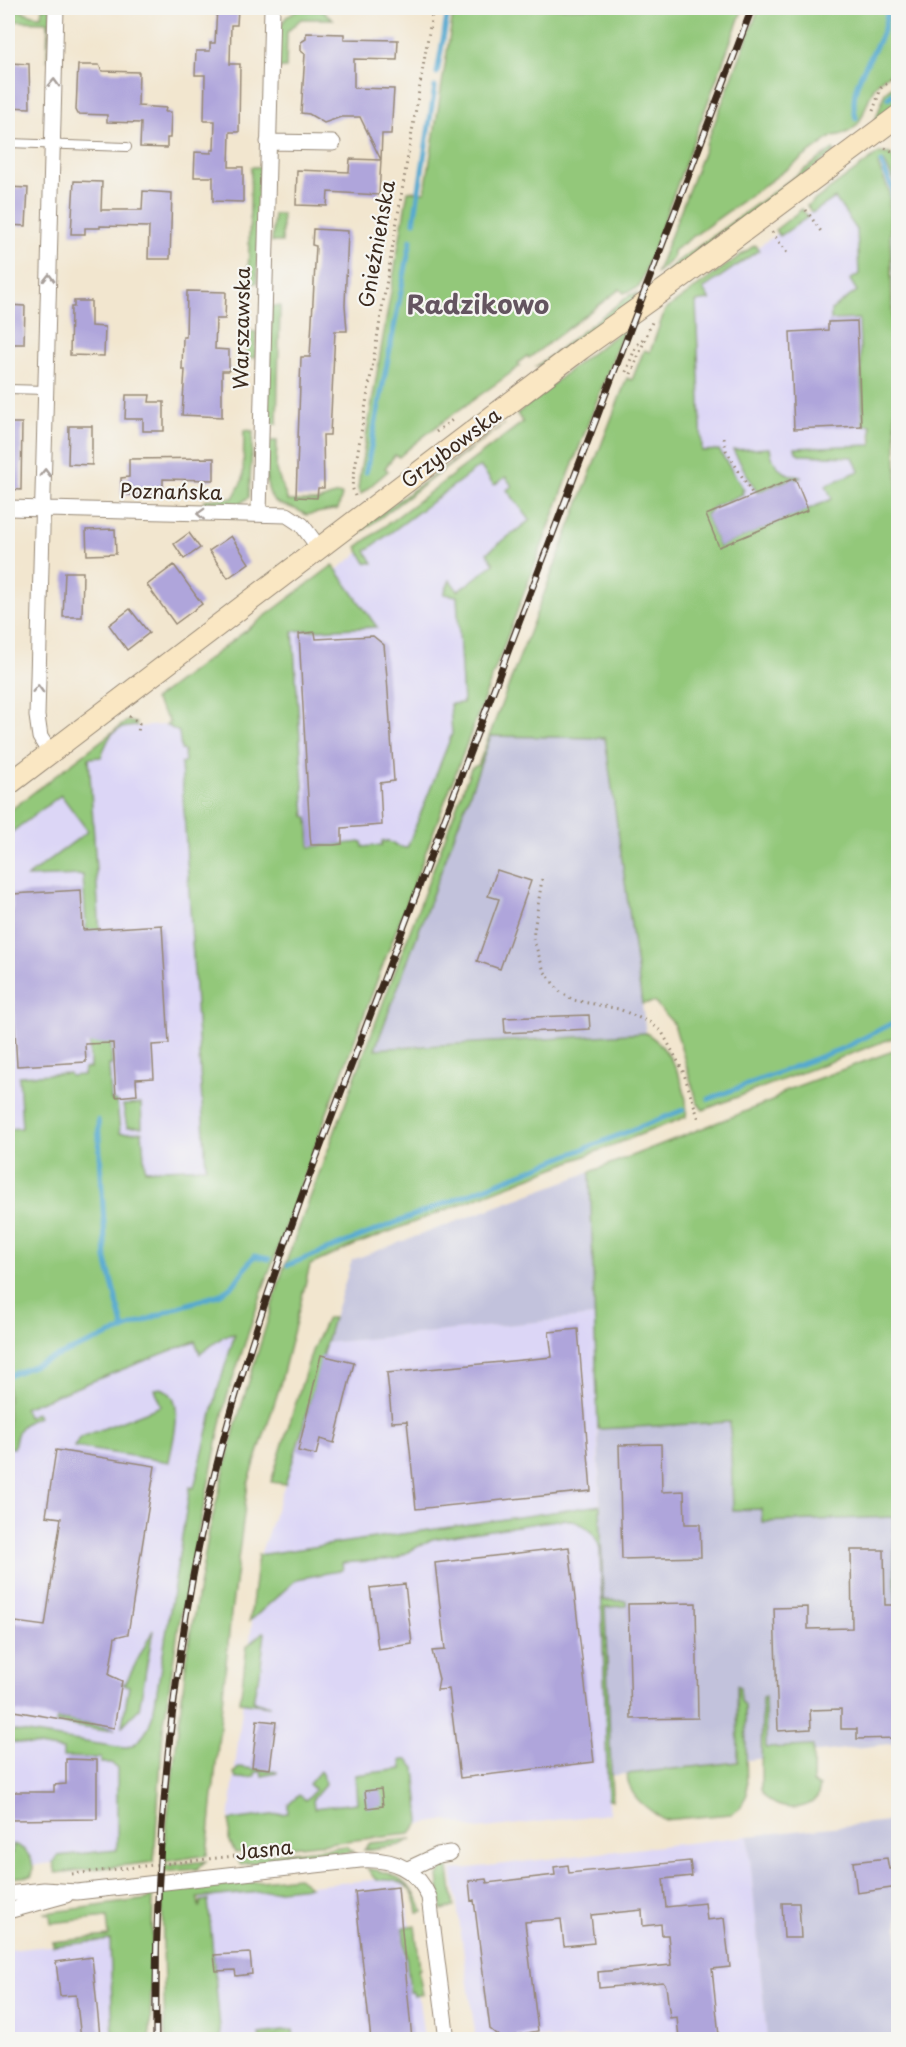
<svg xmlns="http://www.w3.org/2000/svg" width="906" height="2047" viewBox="0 0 906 2047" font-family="'Playpen Sans',sans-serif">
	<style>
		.built { fill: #dcd6f6 }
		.industrial { fill: #c2c2dc }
		.green { fill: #93c87a; stroke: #67794c; stroke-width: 1.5 }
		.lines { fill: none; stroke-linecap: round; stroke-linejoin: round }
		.stream { stroke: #54a9d0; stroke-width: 5 }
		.building { fill: #afa5db }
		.lane-casing { stroke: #968876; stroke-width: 10 }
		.street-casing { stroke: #968876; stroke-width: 17 }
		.secondary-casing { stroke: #968876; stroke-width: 23 }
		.path { stroke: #968876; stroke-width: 3; stroke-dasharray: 1.5 4.5; stroke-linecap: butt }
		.lane { stroke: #fff; stroke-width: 8 }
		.street { stroke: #fff; stroke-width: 15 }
		.secondary { stroke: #fae7c3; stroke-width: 21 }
		.rail-casing { stroke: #3b2a1e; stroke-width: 7 }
		.rail { stroke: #f6f6f2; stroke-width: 4.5; stroke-dasharray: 14; stroke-linecap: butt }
		.oneway { stroke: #a79f9a }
		.labels { text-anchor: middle; stroke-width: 4.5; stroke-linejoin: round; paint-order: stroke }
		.street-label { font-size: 20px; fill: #3b2a1e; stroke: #f6f6f2 }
		.district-label { font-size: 26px; font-weight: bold; fill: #645560; stroke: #f6f6f2 }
	</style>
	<rect width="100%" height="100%" fill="#f6f6f2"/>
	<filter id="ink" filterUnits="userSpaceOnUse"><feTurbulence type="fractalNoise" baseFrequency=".0167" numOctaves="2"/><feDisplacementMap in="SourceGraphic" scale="12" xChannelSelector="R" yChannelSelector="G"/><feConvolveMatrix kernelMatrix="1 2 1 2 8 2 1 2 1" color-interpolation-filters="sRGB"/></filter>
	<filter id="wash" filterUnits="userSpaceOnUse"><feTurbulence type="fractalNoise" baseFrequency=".008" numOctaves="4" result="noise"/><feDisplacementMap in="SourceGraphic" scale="24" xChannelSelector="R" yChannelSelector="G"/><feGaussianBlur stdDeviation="1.35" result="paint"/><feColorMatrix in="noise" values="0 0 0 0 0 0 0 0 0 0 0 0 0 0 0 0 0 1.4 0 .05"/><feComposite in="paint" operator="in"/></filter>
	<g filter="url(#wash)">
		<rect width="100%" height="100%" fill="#f2e6cf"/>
		<path class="built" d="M841,190L864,228L872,494L697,565L691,293Z
			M532,422L568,453L476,702L409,872L305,925L285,609Z
			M166,725L186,731L210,1173L105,1181L8,1152V833L86,774L85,758L103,755L108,737L121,728Z
			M594,1316L609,1814L476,1829L447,1820L417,1825L414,1798L229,1820L260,1555L302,1435L326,1343Z
			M235,1334L218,1389L183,1537L135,1854L8,1868V1430L21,1406L187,1342Z
			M748,1836L767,2039L549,2040L548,2037L476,2039L452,1870Z
			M390,1878L404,1883L424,2039H205L200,1897Z
			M110,1940L113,2039H8V1950Z"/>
		<path class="industrial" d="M491,736L605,738L646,1033L375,1050Z
			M590,1172L594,1316L326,1343L352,1260Z
			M730,1422L733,1510L762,1509V1522L894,1517L898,1743L608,1776L598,1429Z
			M898,1820V2039H767L748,1836Z"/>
		<path class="green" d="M8,8C20,8 27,16 41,16L42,8H51L47,61L48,22L8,21Z
			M454,8H743L639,287L624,293L620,289L529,358L527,356L518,363L520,366C480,397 436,423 399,457L395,455L385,468L388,471L361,494L358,489L360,473L408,191L425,192Z
			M759,8H898V68C892,73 880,78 876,85C861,105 868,133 833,136L673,251V258L656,274Z
			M302,9L321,10L333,19H301L287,32L286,68H277C278,43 273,16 302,9Z
			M898,82V105L875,122L885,92Z
			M833,149L835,152L654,285L674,264Z
			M879,153L890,154L898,164V222L895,183L884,161L878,165L889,191L898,525V1036L703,1110L697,1102L674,1024L654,1002L642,1004L605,738L491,736L375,1049L646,1033C670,1047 690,1090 686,1117L355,1245L310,1265L279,1389L248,1484L231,1613L207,1855L162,1862L188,1647L209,1532L235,1427L283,1270L471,768L478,765L627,378L632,380L644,350L650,352L665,310L755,245L759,250L703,289L710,300L696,302L702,451L719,450L744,490L742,491L743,494L713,507L706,515L719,547L832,499L826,485L859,471L853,457L801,455L796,452L795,448L872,445L871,425H863L859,319L831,320V310L857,291L850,280L859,274L857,230L835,198L812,213L807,206Z
			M251,167H260L257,283H248Z
			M802,209L808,217L780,236L775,230Z
			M274,214H282V242H272Z
			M637,293L635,300L544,366H537L630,295Z
			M271,306H280L277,424H267Z
			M624,329L328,1110L264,1286L226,1400L179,1624L163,1729L154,1862L56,1873L53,1862L57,1856L117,1850V1768L111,1763H101V1758L63,1757V1750L8,1741V1730L124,1748C143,1744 150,1727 154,1709L190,1487L194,1488L218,1389L235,1334L224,1336L200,1354L195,1341L24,1408L27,1417L36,1413L38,1417C19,1424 17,1430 14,1448L8,1447V1143L9,1129L22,1128L19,1076L69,1073L70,1076L83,1075L84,1069L90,1068L89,1025L92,1024L83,875L27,877L88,831L61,795L12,832L8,826V812L127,721L136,723V726C110,727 109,737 101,757L89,758L101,951H106L112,1065H109L111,1100L117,1102L120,1133L142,1132L145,1170L206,1167L181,763L185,762L184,751L181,750L179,732L166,725L170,722L154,700L333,565L377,627L293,631L305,816L308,818L310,847L362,842L363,847L382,845V841C393,841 397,848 407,848L452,734L450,704L463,703L457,596L444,594L450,580L458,591L494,564L487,553L530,520L507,490L512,486L506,477L494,485L480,466L366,551L373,563H366L357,547L523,422L517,414L577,364Z
			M247,331L256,332L255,358L246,357Z
			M504,424L360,533L363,526Z
			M244,430L253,431L249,497L233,509L204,505V500L233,498L243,479Z
			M267,441H277L276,470L288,501H318L337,494L342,495L338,509L306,515C297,508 290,508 280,504C261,499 267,456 267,441Z
			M770,448C772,466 784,476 802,477L795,480L792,478L757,492L733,450Z
			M898,1049V1670L893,1517L762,1522L761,1509L733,1510L730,1422L598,1429L590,1172L772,1101L787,1090Z
			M141,1104L142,1127H127L123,1105Z
			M327,1318H333C317,1373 304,1430 285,1484L271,1482L312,1351Z
			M161,1388C188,1397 172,1442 169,1462L74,1447L79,1438L161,1406L155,1389Z
			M600,1505L603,1600L626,1601V1606L605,1607L612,1800H608L600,1548C594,1530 583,1522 564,1519L432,1539L395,1559L342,1563L343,1570L297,1579L250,1621L258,1555Z
			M153,1630L139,1709L122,1726L129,1686L122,1684V1683L125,1684Z
			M263,1632L265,1633L259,1680L257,1681L253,1701L270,1706L240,1702L247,1646Z
			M737,1685L740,1687L741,1701L745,1706L747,1794L741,1807L731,1814L663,1820C646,1806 629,1799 627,1774L738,1762Z
			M765,1697L766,1748L813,1746V1783L820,1787L817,1798C802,1814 770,1810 761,1790L762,1698Z
			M57,1719L115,1729L98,1730L56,1723Z
			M401,1760H408L415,1768L420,1822L410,1834L235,1853L229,1839L230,1820L288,1813V1805L299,1795L306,1800L315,1790L309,1784L320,1771L323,1773L325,1785L313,1799L314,1808L357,1803L355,1775L402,1769Z
			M239,1767L277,1772V1773L262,1776L261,1771L255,1773V1777L236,1779L234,1773Z
			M412,1839L400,1845L364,1850L370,1843Z
			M13,1844C27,1848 36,1861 32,1876L8,1878V1853H13Z
			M347,1846L353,1852L240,1864L237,1858Z
			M206,1861L197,1869L162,1872V1866Z
			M448,1862L454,1907L442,1910L438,1876Z
			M367,1869C393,1870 416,1886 423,1912L418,1913C415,1886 401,1878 376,1880Z
			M297,1877L310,1887L198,1898L199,1908L201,1901L208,1900L221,2039H165L162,1892Z
			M153,1893L150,2039H113L110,1940L53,1946V1942L109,1936L107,1917L51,1923L50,1915L45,1913L148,1899L149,1894Z
			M415,1926L420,1969L418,1970L423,1994L414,1996L413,1992H410L403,1928Z
			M293,2030L294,2037L260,2039L259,2034Z"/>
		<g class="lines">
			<path class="stream" d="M437,73L448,12
				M888,98L898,90
				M856,118C844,76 888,48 887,8
				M881,162L893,190L898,337
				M414,222L435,87
				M366,472L411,240
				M709,1099L846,1047L891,1024L898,1023
				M98,1120L106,1259L124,1330
				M288,1265L683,1110
				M8,1376L179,1307L221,1294L235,1283L254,1256L269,1259"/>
		</g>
		<g id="blocks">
			<path class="building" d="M217,8H238L237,25H231L230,64H240L239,132H230L229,167H243V202L213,201V177H194L195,152L211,153V150H214L215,121H204L205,75H195L196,51H210V43H215Z
				M306,33L344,34V39L398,40L397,60L354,59V88L394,89L391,134H382L381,160L360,117H341L324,123L309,114L301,113L305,54L301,51V42L306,39Z
				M8,63L29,64L30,108L8,107Z
				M78,65H99L102,71L139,72L138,106L166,108L165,112H171L170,138H167V148L140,147L141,123L107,122V115L78,114L76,110Z
				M350,159L381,160L379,195L328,192L327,206L296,205L297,170L349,172Z
				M74,181L102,182L101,210H142L143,191L172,193L170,259H148L149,227L100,226V228H85V234H71Z
				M8,187L28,188L26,226L8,225Z
				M313,229L348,231L345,305L347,331H335L330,435H323L324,488H318L317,498L296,497L301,357H310L316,246L312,245Z
				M187,291L226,292L225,319H216L215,349L229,350V371H222V417L182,415L185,370H182L183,337H186Z
				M74,301H91V326L105,327L104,356L70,355L71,307H74Z
				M8,305L25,306L24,344H8Z
				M857,321L861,426L794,429L790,332L828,330V322Z
				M126,395H150L149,402H164V431H143V419H125Z
				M8,423H22L21,490L8,489Z
				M69,426H92V465L68,464Z
				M214,458V480L163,479V494L121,495V478L129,477V459Z
				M795,478L808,510L719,547L706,515Z
				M115,529L116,554L87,555L86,530Z
				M189,533L200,548L184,559L174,544Z
				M231,536L249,563L228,578L209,551Z
				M174,565L202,604L175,624L147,585Z
				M65,572H83L82,617H63Z
				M130,609L149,633L127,650L109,625Z
				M315,632L316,639L373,636L384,645L387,677L394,781L380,783L382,825L342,828V844L334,845H311L310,835L299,634Z
				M497,870L531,881L500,969L477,961L499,899L488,896Z
				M81,890L83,930L162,925L169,1044L152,1045L154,1078L136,1079L137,1095L116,1097L113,1043L85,1044L86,1062L17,1066L8,911H13L12,894Z
				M589,1015L590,1029L505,1033L504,1018Z
				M578,1329L591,1491L416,1509L407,1421L392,1422L387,1373L552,1357L549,1332Z
				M321,1355L354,1363L334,1443L320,1439L316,1455L298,1451Z
				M661,1444L662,1492L684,1491L685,1524H700L701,1557L622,1559L619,1445Z
				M56,1450L155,1466L128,1634L115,1637L109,1675L122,1681L114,1728L8,1710V1676L16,1622L45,1626L61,1518L46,1516Z
				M569,1547L594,1762L460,1778L449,1689L437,1690L439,1679L432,1651L445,1650L435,1563Z
				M851,1550H884L885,1605H897L898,1738L857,1739V1729H841V1709L810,1710L811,1729L778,1731L774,1608L808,1607V1629L852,1628Z
				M405,1584L412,1644L378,1649L370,1588Z
				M696,1603L698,1718L631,1719L628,1604Z
				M257,1720L276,1722L270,1769L252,1767Z
				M66,1759L97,1760V1819L8,1820V1792H54V1785L66,1784Z
				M381,1789L383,1806L367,1808L365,1791Z
				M887,1858L889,1869H896L898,1887L857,1893L853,1862Z
				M690,1861L692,1876L663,1879L666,1907L705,1903L707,1920L724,1918L730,1967L712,1969L719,2036L704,2040H679L677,2017L670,2018L666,1986L663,1982L599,1988L598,1972L671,1965L668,1935H662L661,1924L643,1926L642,1910L591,1915L594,1943L564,1946L561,1919L525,1922L538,2031L501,2038L490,2029L474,1900L471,1901L469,1881L486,1879L487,1883L555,1875L554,1867L568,1865L569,1873Z
				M398,1887L412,2040H371L355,1892Z
				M782,1903H799L801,1938H784Z
				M250,1953L252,1974L236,1976L235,1970L216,1971L214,1955Z
				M92,1957L100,2036L81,2039L76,1995L60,1996L56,1962Z"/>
		</g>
	</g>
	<g filter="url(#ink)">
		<use href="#blocks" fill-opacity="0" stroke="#968876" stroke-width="1.5"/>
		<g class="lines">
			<g class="lane-casing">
				<path id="lane" d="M8,143L127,147
					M8,389L47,390"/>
			</g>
			<g class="street-casing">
				<path id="street" d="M268,142L333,143
					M8,508L287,515L302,525L319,548
					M259,514L272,8
					M50,753L40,737L37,716L56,8
					M408,1869L438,1855L450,1853
					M8,1894L44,1890L77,1892L360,1860C391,1858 416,1867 429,1897L447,2040
					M8,1911L66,1895"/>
			</g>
			<g class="secondary-casing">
				<path id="secondary" d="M8,785L581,349L682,277L898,116"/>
			</g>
			<path class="path" d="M873,111L881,88L898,75
				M885,148L898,154
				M806,210L822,233
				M772,232L789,256
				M626,372L636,346L645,337
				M631,374L652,322
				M436,432L455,418
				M724,438L726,450L752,493
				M355,496L352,486L433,8
				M129,716L139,723L138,734
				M542,879L533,938L544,971L559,991L573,1000L619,1009L651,1023L662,1032L683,1071L699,1120
				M72,1874L271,1852"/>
			<use href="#lane" class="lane"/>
			<use href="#street" class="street"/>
			<use href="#secondary" class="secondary"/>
			<g class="rail-casing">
				<path id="rail" d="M156,2040C154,1856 169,1673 210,1493C234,1390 269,1289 304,1190L752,8"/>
			</g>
			<use href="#rail" class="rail"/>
		</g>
		<defs><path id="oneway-chevron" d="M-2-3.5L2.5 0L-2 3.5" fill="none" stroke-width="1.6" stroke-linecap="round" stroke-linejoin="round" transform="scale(1.5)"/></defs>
		<g class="oneway">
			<use href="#oneway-chevron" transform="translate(54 83) rotate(-88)"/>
			<use href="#oneway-chevron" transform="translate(49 278) rotate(-89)"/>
			<use href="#oneway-chevron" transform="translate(45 473) rotate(-89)"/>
			<use href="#oneway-chevron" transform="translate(201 514) rotate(-178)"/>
			<use href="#oneway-chevron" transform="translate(38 689) rotate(-88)"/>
		</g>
	</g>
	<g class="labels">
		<g class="street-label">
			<text transform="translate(377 244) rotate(-80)" y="7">Gnieźnieńska</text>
			<text transform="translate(242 328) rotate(-89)" y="7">Warszawska</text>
			<text transform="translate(451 448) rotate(-37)" y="7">Grzybowska</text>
			<text transform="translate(171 492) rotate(1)" y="7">Poznańska</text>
			<text transform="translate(264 1850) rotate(-6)" y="7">Jasna</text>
		</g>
		<g class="district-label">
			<text x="478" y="314">Radzikowo</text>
		</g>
	</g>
	<rect width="906" height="2047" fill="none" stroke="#f6f6f2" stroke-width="30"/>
</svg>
